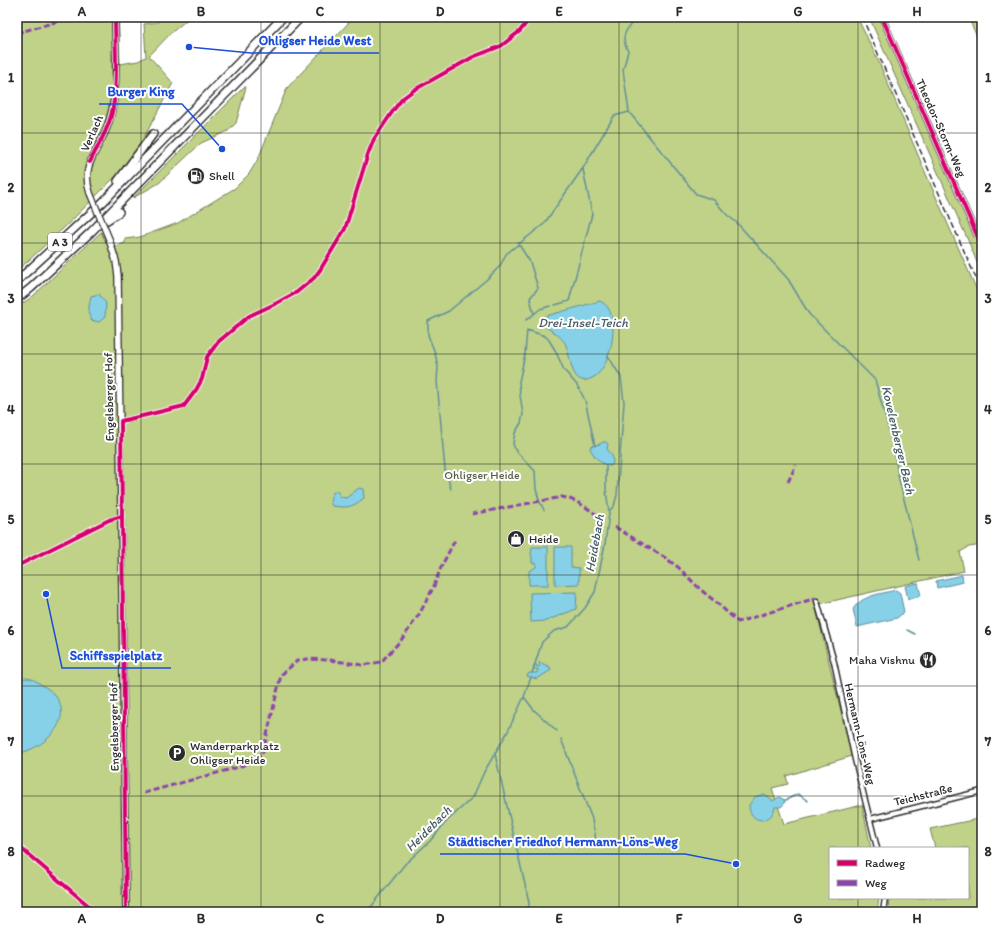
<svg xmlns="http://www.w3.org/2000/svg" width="999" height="929" viewBox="0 0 999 929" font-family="Itim,sans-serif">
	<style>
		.green { fill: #bfd287; stroke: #757e59 }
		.water { fill: #86d1e7; stroke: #628f9c }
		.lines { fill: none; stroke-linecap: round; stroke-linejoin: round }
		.stream { stroke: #628f9c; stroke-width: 1.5 }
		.street-casing { stroke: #2b2b2b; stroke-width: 7 }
		.secondary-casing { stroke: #2b2b2b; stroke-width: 8 }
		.highway-casing { stroke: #2b2b2b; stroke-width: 10 }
		.street { stroke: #fff; stroke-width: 4 }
		.secondary { stroke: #fff; stroke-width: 5.5 }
		.highway { stroke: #fff; stroke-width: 7 }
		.rail { stroke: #2b2b2b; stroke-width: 1.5; stroke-dasharray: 6 3; stroke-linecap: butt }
		.secondary-bridge-casing { stroke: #2b2b2b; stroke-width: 8; stroke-linecap: butt }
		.secondary-bridge { stroke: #fff; stroke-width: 5.5 }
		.quiet { stroke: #8e44ad; stroke-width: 3; stroke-dasharray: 6 3; stroke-linecap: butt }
		.cycleway-casing { stroke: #fff; stroke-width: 6 }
		.cycleway { stroke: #d6006c; stroke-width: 4 }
		.grid { fill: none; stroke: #2b2b2b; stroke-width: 1; stroke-opacity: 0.55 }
		.labels { text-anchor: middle; stroke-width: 4; stroke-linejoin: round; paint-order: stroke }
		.shield { fill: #fff; stroke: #6b6b6b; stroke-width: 1 }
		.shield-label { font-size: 11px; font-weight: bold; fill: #2b2b2b }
		.street-label { font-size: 12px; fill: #2b2b2b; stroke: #fff }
		.poi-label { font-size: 12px; fill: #2b2b2b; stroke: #fff; text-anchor: start }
		.park-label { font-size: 12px; fill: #575d47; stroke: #fff }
		.water-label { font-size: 13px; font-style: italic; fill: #465d63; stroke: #fff }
		.leader { fill: none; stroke: #1d4ed8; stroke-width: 1.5 }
		.callout-dot { fill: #1d4ed8; stroke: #fff; stroke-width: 1.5 }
		.callout-label { font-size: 13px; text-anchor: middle; font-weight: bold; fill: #1d4ed8; stroke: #fff; stroke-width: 4; stroke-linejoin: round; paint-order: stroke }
		.neatline { fill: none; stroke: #2b2b2b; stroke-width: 1.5 }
		.grid-label { font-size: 13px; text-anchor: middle; font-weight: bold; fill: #2b2b2b }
	</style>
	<rect width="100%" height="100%" fill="#fff"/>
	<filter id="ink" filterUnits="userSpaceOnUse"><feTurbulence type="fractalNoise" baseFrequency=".025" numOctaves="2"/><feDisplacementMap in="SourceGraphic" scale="8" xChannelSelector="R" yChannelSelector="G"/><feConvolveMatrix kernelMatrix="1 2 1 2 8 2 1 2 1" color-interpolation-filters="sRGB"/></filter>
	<g filter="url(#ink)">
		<path class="green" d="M17,17H118L120,64L138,61L146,57L144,24L158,22V17H190L171,33L149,56L173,83L141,143L125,167L68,224L17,271Z
			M354,17H857L878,60L926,174L982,302V545L969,547L960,552L964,571L815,605L852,756L786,776L788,784L772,788L784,824L862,805L871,848H830V898H879L877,912H17V307L32,297L101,232L109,248L125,243V239L140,237L178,223L235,188L249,174L258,159L287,88Z
			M869,17H879L982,254V275L970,245Z
			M968,17H982V48Z
			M244,87H246L236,123L228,131L201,143L159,183L133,198Z
			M982,818V912H888L889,898H968V848H935L930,829Z"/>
		<path class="water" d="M99,294L106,303L105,317L99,322L91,320L88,312L91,296Z
			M600,301C623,310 612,367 594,377C570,391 572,357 565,343C559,334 550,330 541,324L539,321L541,318L546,316Z
			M603,442H606L608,444L607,449L612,455L613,463L611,466C602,466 593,456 590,448L591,446L600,444Z
			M359,488L363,489L364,498C351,508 348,508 332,506C329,502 331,497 332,493L337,491L341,497L346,498Z
			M532,547H548V585H529V571L536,567V563H532V556L531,555Z
			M555,547H571V567L579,568V584L555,585Z
			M962,575L963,582L937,588L936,581Z
			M918,583L921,596L908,599L905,586Z
			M896,590L900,593L904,612L897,618L857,627L853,609C862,595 881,594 896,590Z
			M577,592L576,609L546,621L531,622L530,593Z
			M539,662L550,667L551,670L537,679L527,676L529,673H537L538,669H534L533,666L536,664L537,667L540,666Z
			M25,678C32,678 36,681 42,685C82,708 53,745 20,753L17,752V681Z
			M764,794L769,797L773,801L777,798L781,797L784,800L785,803L781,807H775C772,825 749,824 749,805L755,797Z"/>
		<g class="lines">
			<path class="stream" d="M629,112L696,194L714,200L727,215L736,222L788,279L809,314L875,380L893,444L898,475L919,560
				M518,243L530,262L538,288L530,298L534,314L526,320
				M555,305L569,301L592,214L583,169
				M534,314L540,309L550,306
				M608,356L621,377L624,403L617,495L614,506L609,511
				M451,489C448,483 449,476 445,470L437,381L438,367L435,353L428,335V321L449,311L486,280L500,266L506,254L544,224L583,168L614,116L629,112L623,70L628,51C619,35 627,30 636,17
				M539,500L536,489L535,471L515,450L513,443L515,433L521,423L523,414L520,395L519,382L525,354L527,330L545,336L549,340L555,350L564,370L577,385L585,400L595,446
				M540,502L544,510
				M907,630L915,634
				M532,673L542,642L554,631L568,627L585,608L595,592L605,544L609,513L606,490V465
				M524,697L534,710L557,731
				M561,739L592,819C592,827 597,833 595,841
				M495,754L529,902V912
				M784,800H786L798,794L808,801
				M367,912L405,864L430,841L446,822L473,797L484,772L507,733L524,697L531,677"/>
			<g class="street-casing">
				<path id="street" d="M882,17L982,247
					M817,601L834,662L855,760L877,848
					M870,819L982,791
					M883,912L885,898"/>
			</g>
			<g class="secondary-casing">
				<path id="secondary" d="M90,193C81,167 96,153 106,130C120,95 115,54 115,17
					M109,239L116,261L118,276L126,912"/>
			</g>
			<g class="highway-casing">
				<path id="highway" d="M118,181L153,134
					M107,220L119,212
					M17,281L103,202L283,17
					M17,299L31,288L91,232L301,17"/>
			</g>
			<use href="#street" class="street"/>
			<use href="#secondary" class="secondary"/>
			<use href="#highway" class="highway"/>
			<path class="rail" d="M862,17L982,292"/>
			<g class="secondary-bridge-casing">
				<path id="secondary-bridge" d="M90,193L109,239"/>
			</g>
			<use href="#secondary-bridge" class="secondary-bridge"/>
			<path class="quiet" d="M17,33L73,17
				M788,482L796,465
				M472,514L562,497C577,500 589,509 601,518
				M615,527L664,557L678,567L701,590L717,603L738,622L816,598
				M144,793L239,767L258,759L263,752L281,675L297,661L307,659L329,660L363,665L381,662L402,639L420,613L434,586L441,567L455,540"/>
			<g class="cycleway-casing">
				<path id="cycleway" d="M882,17L982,247
					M90,162C97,147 107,132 111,116C119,86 115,48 115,17
					M17,566L109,520L122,516
					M17,845L96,912
					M126,912L121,421L184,406L196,390L202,379L207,357L218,342L249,316L275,304L297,292L314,278L320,270L345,229L368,154L374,139L395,108L403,98L414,90L473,57L501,46L520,31L531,17"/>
			</g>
			<use href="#cycleway" class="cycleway"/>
		</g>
	</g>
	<path class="grid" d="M141,17V912M261,17V912M380,17V912M500,17V912M619,17V912M738,17V912M858,17V848M17,133H982M17,243H982M17,354H982M17,464H982M17,575H982M17,686H982M17,796H982M858,898V912"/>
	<defs>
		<g id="fuel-disc" transform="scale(0.9)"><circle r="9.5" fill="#2b2b2b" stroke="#fff"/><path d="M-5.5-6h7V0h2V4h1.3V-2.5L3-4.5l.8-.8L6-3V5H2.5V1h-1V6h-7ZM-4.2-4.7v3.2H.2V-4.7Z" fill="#fff"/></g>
		<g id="shop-disc" transform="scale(0.9)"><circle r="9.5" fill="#2b2b2b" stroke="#fff"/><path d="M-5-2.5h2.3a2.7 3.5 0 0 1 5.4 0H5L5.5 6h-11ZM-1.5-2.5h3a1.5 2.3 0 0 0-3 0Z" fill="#fff"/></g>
		<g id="restaurant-disc" transform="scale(0.9)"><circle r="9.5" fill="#2b2b2b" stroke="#fff"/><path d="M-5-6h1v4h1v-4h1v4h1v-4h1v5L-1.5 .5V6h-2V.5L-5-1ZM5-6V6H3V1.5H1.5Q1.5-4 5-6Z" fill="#fff"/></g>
		<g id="parking-disc" transform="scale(0.9)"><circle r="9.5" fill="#2b2b2b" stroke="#fff"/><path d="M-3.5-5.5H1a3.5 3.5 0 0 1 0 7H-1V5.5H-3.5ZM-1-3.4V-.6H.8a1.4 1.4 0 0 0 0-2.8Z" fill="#fff"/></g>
	</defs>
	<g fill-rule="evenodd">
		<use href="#fuel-disc" x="196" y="176"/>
		<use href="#shop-disc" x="516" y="539"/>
		<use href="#restaurant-disc" x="928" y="660"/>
		<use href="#parking-disc" x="177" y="753"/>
	</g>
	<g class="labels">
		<rect class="shield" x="48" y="233" width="24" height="18" rx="3"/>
		<g class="shield-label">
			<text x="60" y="246">A 3</text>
		</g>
		<g class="street-label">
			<text transform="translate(941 128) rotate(66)" y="4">Theodor-Storm-Weg</text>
			<text transform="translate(92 133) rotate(-66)" y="4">Verlach</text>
			<text transform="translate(109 397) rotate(-91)" y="4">Engelsberger Hof</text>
			<text transform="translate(114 727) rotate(-91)" y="4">Engelsberger Hof</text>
			<text transform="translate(860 734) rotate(77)" y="4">Hermann-Löns-Weg</text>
			<text transform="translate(923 795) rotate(-14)" y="4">Teichstraße</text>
		</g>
		<g class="poi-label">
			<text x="209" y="180">Shell</text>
			<text x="529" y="543">Heide</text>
			<text x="915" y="664" text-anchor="end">Maha Vishnu</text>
			<text x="190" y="750">Wanderparkplatz<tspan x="190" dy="14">Ohligser Heide</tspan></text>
		</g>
		<g class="park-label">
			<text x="482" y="479">Ohligser Heide</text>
		</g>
		<g class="water-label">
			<text x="583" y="327">Drei-Insel-Teich</text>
			<text transform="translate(899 440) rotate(77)" y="5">Kovelenberger Bach</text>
			<text transform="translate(594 543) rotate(-80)" y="5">Heidebach</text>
			<text transform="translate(428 828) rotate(-45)" y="5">Heidebach</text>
		</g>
	</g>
	<path class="leader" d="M189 47L251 53H379M222 149L182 104H99M46 594L62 668H171M736 864L685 854H440"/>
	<g class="callout-dot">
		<circle cx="189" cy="47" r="4"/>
		<circle cx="222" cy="149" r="4"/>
		<circle cx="46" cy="594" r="4"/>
		<circle cx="736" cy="864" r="4"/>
	</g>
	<g class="callout-label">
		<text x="315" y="45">Ohligser Heide West</text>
		<text x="141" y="96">Burger King</text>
		<text x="116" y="660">Schiffsspielplatz</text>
		<text x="563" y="846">Städtischer Friedhof Hermann-Löns-Weg</text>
	</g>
	<rect width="999" height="929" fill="none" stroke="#fff" stroke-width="44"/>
	<rect x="829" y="847" width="140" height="52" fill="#ffffff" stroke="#aaaaaa"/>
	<rect x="837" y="860" width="20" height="6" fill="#d6006c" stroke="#aaaaaa"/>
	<text x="865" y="867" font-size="12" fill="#2b2b2b">Radweg</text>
	<rect x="837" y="880" width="20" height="6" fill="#8e44ad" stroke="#aaaaaa"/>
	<text x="865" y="887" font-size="12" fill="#2b2b2b">Weg</text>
	<rect x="22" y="22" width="955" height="885" class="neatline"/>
	<g class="grid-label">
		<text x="82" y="16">A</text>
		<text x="201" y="16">B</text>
		<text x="320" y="16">C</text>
		<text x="440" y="16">D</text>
		<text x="559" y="16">E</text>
		<text x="679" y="16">F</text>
		<text x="798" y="16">G</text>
		<text x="917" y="16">H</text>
		<text x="11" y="82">1</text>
		<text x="988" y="82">1</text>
		<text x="11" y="192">2</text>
		<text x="988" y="192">2</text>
		<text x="11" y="303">3</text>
		<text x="988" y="303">3</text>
		<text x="11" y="414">4</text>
		<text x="988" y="414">4</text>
		<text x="11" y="524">5</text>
		<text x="988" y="524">5</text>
		<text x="11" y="635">6</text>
		<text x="988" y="635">6</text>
		<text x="11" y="746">7</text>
		<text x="988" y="746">7</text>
		<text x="11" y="856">8</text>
		<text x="988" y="856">8</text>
		<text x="82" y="923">A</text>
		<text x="201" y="923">B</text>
		<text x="320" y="923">C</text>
		<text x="440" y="923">D</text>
		<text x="559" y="923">E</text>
		<text x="679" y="923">F</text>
		<text x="798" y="923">G</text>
		<text x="917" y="923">H</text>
	</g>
</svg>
